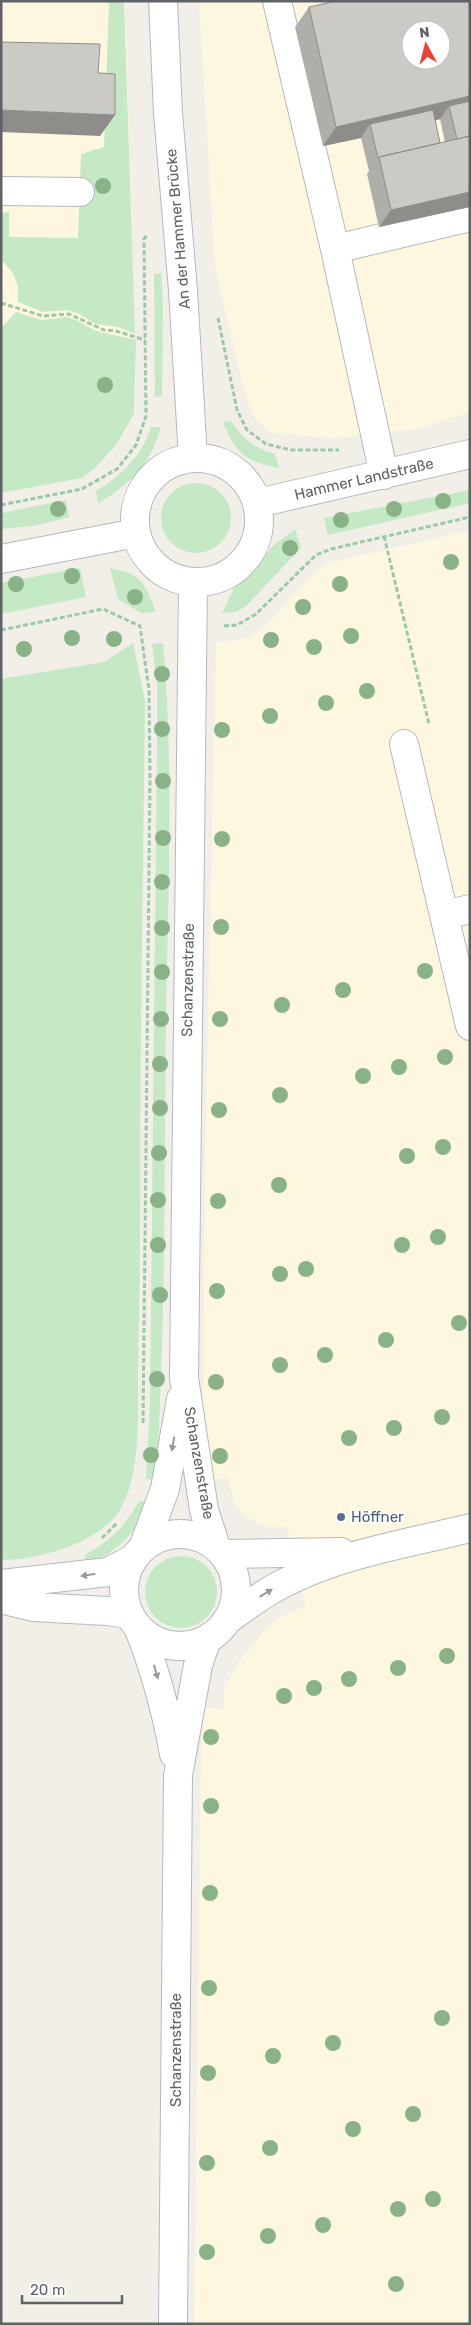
<svg xmlns="http://www.w3.org/2000/svg" width="471" height="2325" viewBox="0 0 471 2325" font-family="Rubik,sans-serif">
	<style>
		.commercial { fill: #fef7e0; fill-rule: evenodd }
		.green { fill: #c5e8c5 }
		.lines { fill: none; stroke-linecap: round; stroke-linejoin: round }
		.minor-casing { stroke: #b5b8bc; stroke-width: 30 }
		.path { stroke: #9cc7a9; stroke-width: 3; stroke-dasharray: 5 2.5; stroke-linecap: butt }
		.minor { stroke: #fff; stroke-width: 28 }
		.tree { fill: #89b387 }
		.wall { fill: #afaea9; fill-rule: evenodd }
		.shaded-wall { fill: #8f8d8a }
		.building { fill: #cccac5; stroke: #8f8d8a; fill-rule: evenodd }
		.oneway { fill: #979a9d }
		.service-dot { fill: #5c6f8a; stroke: #fff; stroke-width: 2 }
		.labels { text-anchor: middle; stroke-width: 4.5; stroke-linejoin: round; paint-order: stroke }
		.street-label { font-size: 15px; fill: #5f6368; stroke: #fff }
		.service-label { font-size: 15px; fill: #4e5e75; stroke: #fff; text-anchor: start }
	</style>
	<rect width="100%" height="100%" fill="#f1efe8"/>
	<path class="commercial" d="M1,1H125L136,379L134,414L116,445L96,467L82,478L1,493Z
		M199,1H470V412L416,429L333,438L270,432L254,417L244,391L215,267ZM411,30H441V60H411Z
		M470,531V2323L194,2324L201,1753L204,1708L224,1709V1688L238,1663L262,1633L276,1619L305,1606L287,1527H271L252,1520L242,1513L234,1502L228,1477L210,1481L205,1452L203,1403L205,1160L216,643L248,638L265,626L316,571L332,562Z"/>
	<path class="green" d="M109,1H124L135,334L118,327L96,324L77,313L67,310L43,312L18,302V286L13,273L1,259V213L9,212V237L78,238L81,154L104,147Z
		M161,273L163,304L162,396L155,397L154,274Z
		M16,312L42,320L67,317L76,320L96,331L136,340L134,414L116,445L96,467L82,478L1,493V328Z
		M231,421C243,439 254,448 275,454L279,468C245,461 237,455 223,422Z
		M151,427H161C150,466 130,483 98,504L96,491C122,475 141,457 151,427Z
		M161 518a35 35 0 1 1 70 0a35 35 0 1 1-70 0Z
		M470,490V503L328,535L324,518Z
		M66,500L69,517L33,526L1,529V513Z
		M295,529L301,548L245,607L235,612L222,613L235,586L253,569L273,546Z
		M80,568L86,597L1,614V583Z
		M110,568C142,574 145,583 156,612L141,613L118,599Z
		M133,643L145,701C143,872 140,1043 140,1214C140,1266 139,1318 138,1370C138,1410 141,1471 122,1506C104,1542 39,1560 1,1560V679L104,662Z
		M163,643C174,767 168,893 166,1017C164,1171 166,1326 156,1480L146,1479L150,1406L157,748V683L152,644Z
		M139,1501H151C136,1532 117,1554 85,1565V1555C111,1540 125,1527 139,1501Z
		M145 1592a36 36 0 1 1 72 0a36 36 0 1 1-72 0Z"/>
	<g class="lines">
		<g class="minor-casing">
			<path id="minor" d="M163,1L168,113L183,290L193,458
				M277,1L335,249L384,475
				M1,191L80,192
				M335,249L470,217
				M135 520a62 62 0 1 1 124 0a62 62 0 1 1-124 0Z
				M258,503L470,454
				M1,559L136,533
				M193,582L184,1378L204,1510L216,1547
				M404,744L470,1026
				M444,915L470,909
				M124 1590a56 56 0 1 1 112 0a56 56 0 1 1-112 0Z
				M143,1548L165,1489L181,1399
				M223,1554L341,1552
				M1,1584L108,1572L133,1559
				M1,1599L33,1607L107,1611L130,1614
				M226,1621C244,1608 261,1595 280,1585C339,1554 405,1544 470,1528
				M138,1627C155,1669 166,1710 174,1754
				M173,2324L178,1775L198,1665L207,1639L217,1632"/>
		</g>
		<path class="path" d="M1,303L43,316L69,314L104,330L116,331L145,340
			M218,318L237,410L247,430L266,444L291,450H339
			M1,505L82,489L117,469L136,445L146,416L144,239L147,235
			M384,536L429,724
			M224,626L237,625L256,614L316,555L331,549L470,517
			M1,630L103,609L140,626L149,690L150,780L143,1423
			M102,1538L117,1523"/>
		<use href="#minor" class="minor"/>
	</g>
	<g class="tree">
		<circle cx="103" cy="186" r="8"/>
		<circle cx="105" cy="385" r="8"/>
		<circle cx="443" cy="501" r="8"/>
		<circle cx="58" cy="509" r="8"/>
		<circle cx="394" cy="509" r="8"/>
		<circle cx="341" cy="520" r="8"/>
		<circle cx="290" cy="548" r="8"/>
		<circle cx="451" cy="562" r="8"/>
		<circle cx="72" cy="576" r="8"/>
		<circle cx="16" cy="584" r="8"/>
		<circle cx="340" cy="584" r="8"/>
		<circle cx="135" cy="597" r="8"/>
		<circle cx="303" cy="607" r="8"/>
		<circle cx="351" cy="636" r="8"/>
		<circle cx="72" cy="638" r="8"/>
		<circle cx="114" cy="639" r="8"/>
		<circle cx="271" cy="640" r="8"/>
		<circle cx="314" cy="647" r="8"/>
		<circle cx="24" cy="649" r="8"/>
		<circle cx="162" cy="674" r="8"/>
		<circle cx="367" cy="691" r="8"/>
		<circle cx="326" cy="703" r="8"/>
		<circle cx="270" cy="716" r="8"/>
		<circle cx="162" cy="729" r="8"/>
		<circle cx="222" cy="730" r="8"/>
		<circle cx="163" cy="781" r="8"/>
		<circle cx="163" cy="838" r="8"/>
		<circle cx="222" cy="839" r="8"/>
		<circle cx="162" cy="882" r="8"/>
		<circle cx="221" cy="927" r="8"/>
		<circle cx="162" cy="928" r="8"/>
		<circle cx="425" cy="971" r="8"/>
		<circle cx="162" cy="972" r="8"/>
		<circle cx="343" cy="990" r="8"/>
		<circle cx="282" cy="1005" r="8"/>
		<circle cx="161" cy="1019" r="8"/>
		<circle cx="220" cy="1019" r="8"/>
		<circle cx="445" cy="1057" r="8"/>
		<circle cx="160" cy="1064" r="8"/>
		<circle cx="399" cy="1067" r="8"/>
		<circle cx="363" cy="1076" r="8"/>
		<circle cx="280" cy="1095" r="8"/>
		<circle cx="160" cy="1108" r="8"/>
		<circle cx="219" cy="1110" r="8"/>
		<circle cx="443" cy="1147" r="8"/>
		<circle cx="159" cy="1153" r="8"/>
		<circle cx="407" cy="1156" r="8"/>
		<circle cx="279" cy="1185" r="8"/>
		<circle cx="158" cy="1200" r="8"/>
		<circle cx="218" cy="1201" r="8"/>
		<circle cx="438" cy="1237" r="8"/>
		<circle cx="158" cy="1245" r="8"/>
		<circle cx="402" cy="1245" r="8"/>
		<circle cx="306" cy="1269" r="8"/>
		<circle cx="280" cy="1274" r="8"/>
		<circle cx="217" cy="1291" r="8"/>
		<circle cx="160" cy="1295" r="8"/>
		<circle cx="459" cy="1323" r="8"/>
		<circle cx="386" cy="1340" r="8"/>
		<circle cx="325" cy="1355" r="8"/>
		<circle cx="280" cy="1365" r="8"/>
		<circle cx="157" cy="1379" r="8"/>
		<circle cx="216" cy="1382" r="8"/>
		<circle cx="442" cy="1417" r="8"/>
		<circle cx="394" cy="1428" r="8"/>
		<circle cx="349" cy="1438" r="8"/>
		<circle cx="151" cy="1455" r="8"/>
		<circle cx="220" cy="1456" r="8"/>
		<circle cx="447" cy="1656" r="8"/>
		<circle cx="398" cy="1668" r="8"/>
		<circle cx="349" cy="1679" r="8"/>
		<circle cx="314" cy="1688" r="8"/>
		<circle cx="284" cy="1696" r="8"/>
		<circle cx="211" cy="1737" r="8"/>
		<circle cx="211" cy="1806" r="8"/>
		<circle cx="210" cy="1893" r="8"/>
		<circle cx="209" cy="1988" r="8"/>
		<circle cx="442" cy="2018" r="8"/>
		<circle cx="333" cy="2043" r="8"/>
		<circle cx="273" cy="2056" r="8"/>
		<circle cx="208" cy="2073" r="8"/>
		<circle cx="413" cy="2114" r="8"/>
		<circle cx="353" cy="2129" r="8"/>
		<circle cx="270" cy="2148" r="8"/>
		<circle cx="207" cy="2163" r="8"/>
		<circle cx="433" cy="2199" r="8"/>
		<circle cx="398" cy="2209" r="8"/>
		<circle cx="323" cy="2225" r="8"/>
		<circle cx="268" cy="2236" r="8"/>
		<circle cx="207" cy="2252" r="8"/>
		<circle cx="396" cy="2284" r="8"/>
	</g>
	<path class="wall" d="M470,1V207L379,227L367,174L369,171L361,138L323,146L295,27L309,7ZM440,119L445,142L440,143L435,121Z"/>
	<path class="shaded-wall" d="M470,96V113L449,106L440,119L373,135L370,124L361,138L323,146L336,127Z
		M1,110L115,115L100,136L1,132Z
		M470,192V207L379,227L391,210Z"/>
	<path class="building" d="M336,1H470V96L336,127L309,7ZM411,30H441V60H411Z
		M1,42L100,44L98,73L115,74V115L1,110Z
		M470,101V136L457,139L449,106Z
		M433,110L440,143L379,157L378,158L370,124Z
		M470,136V192L391,210L379,157Z"/>
	<defs><path id="oneway-solid" d="M-6-.8H1V-3.2L6.5 0L1 3.2V.8H-6Z" transform="scale(1.25)"/></defs>
	<g class="oneway">
		<use href="#oneway-solid" transform="translate(173 1444) rotate(100)"/>
		<use href="#oneway-solid" transform="translate(88 1575) rotate(171)"/>
		<use href="#oneway-solid" transform="translate(266 1593) rotate(-31)"/>
		<use href="#oneway-solid" transform="translate(156 1672) rotate(74)"/>
	</g>
	<circle class="service-dot" cx="341" cy="1517" r="5"/>
	<g class="labels">
		<g class="street-label">
			<text transform="translate(178 229) rotate(-95)" y="5">An der Hammer Brücke</text>
			<text transform="translate(364 479) rotate(-13)" y="5">Hammer Landstraße</text>
			<text transform="translate(188 980) rotate(-89)" y="5">Schanzenstraße</text>
			<text transform="translate(199 1463) rotate(80)" y="5">Schanzenstraße</text>
			<text transform="translate(176 2050) rotate(-90)" y="5">Schanzenstraße</text>
		</g>
		<g class="service-label">
			<text x="351" y="1522">Höffner</text>
		</g>
	</g>
	<rect width="471" height="2325" fill="none" stroke="#5f6368" stroke-width="5"/>
	<g transform="translate(426 45) rotate(353)"><circle r="24" fill="#ffffff" stroke="#bfc1c3"/>
	<path d="M0-4L9 19L0 12L-9 19Z" fill="#ea4335"/>
	<text y="-8" font-size="14" font-weight="bold" text-anchor="middle" fill="#5f6368">N</text>
	</g>
	<path d="M22 2295v8h100v-8" fill="none" stroke="#5f6368" stroke-width="2.5"/>
	<text x="30" y="2295" font-size="15" fill="#5f6368" stroke="#ffffff" stroke-width="4" paint-order="stroke">20 m</text>
</svg>
